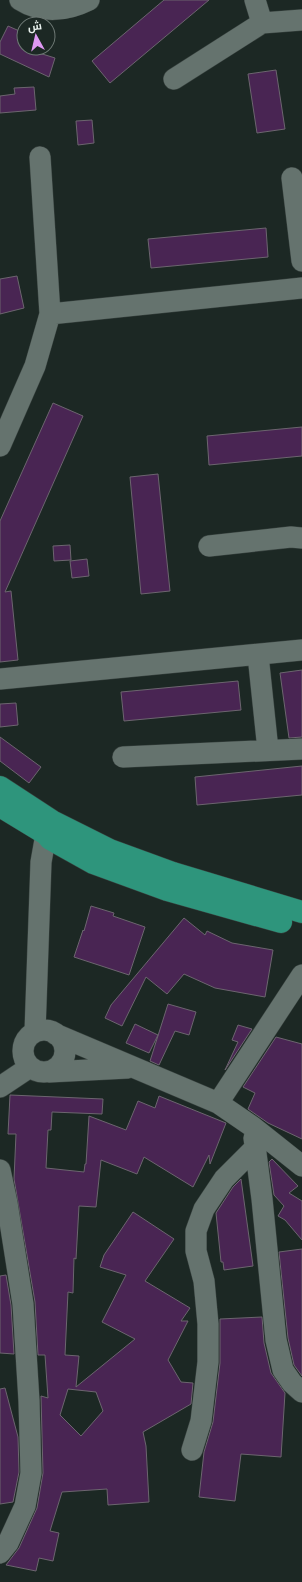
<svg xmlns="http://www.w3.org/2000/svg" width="302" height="1582" viewBox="0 0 302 1582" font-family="Raleway,Cairo,sans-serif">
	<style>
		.building { fill: #492553; stroke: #6c656f; fill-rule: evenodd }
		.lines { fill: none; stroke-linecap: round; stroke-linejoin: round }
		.minor-casing { stroke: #38423f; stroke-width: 22 }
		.major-casing { stroke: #38423f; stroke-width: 23 }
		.minor { stroke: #65736e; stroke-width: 21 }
		.major { stroke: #2e957c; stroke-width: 22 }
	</style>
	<rect width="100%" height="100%" fill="#1c2824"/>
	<path class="building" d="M164,0H209L110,83L92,61Z
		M8,26L24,33V48H38L36,52L55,58L49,77L0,54V42Z
		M276,70L285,129L257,133L248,74Z
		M34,87L36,110L0,113V96L15,94L14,88Z
		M92,120L94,143L78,145L76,121Z
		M266,228L268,257L151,268L148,239Z
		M17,276L24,308L0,314V279Z
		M53,403L83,416L5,592L11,591L18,660L0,662V521Z
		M302,427V456L209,465L207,436Z
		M158,474L170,591L141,594L130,477Z
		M70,545L71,560L54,561L53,546Z
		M87,559L89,576L72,578L70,561Z
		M302,670V737L289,738L280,673Z
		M238,681L241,710L124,721L121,692Z
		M16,703L18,725L0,727V704Z
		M0,737L41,767L29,783L0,761Z
		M302,766V795L197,805L195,777Z
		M91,906L114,913L113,916L145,927L129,975L74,957L83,930L84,931Z
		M184,918L205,935L207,931L232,943L273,950L265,997L215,988L184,974L167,994L146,977L122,1026L105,1018L111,1005Z
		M168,1004L196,1012L189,1035L175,1031L159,1065L150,1061Z
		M135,1024L158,1035L149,1053L126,1043Z
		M238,1025L252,1029L225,1070L238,1042L232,1040Z
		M276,1037L302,1044V1139L268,1123L248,1109L255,1093L243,1087Z
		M10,1095L103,1099L102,1114L52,1112L51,1130H48L46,1168L84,1172L85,1164H86L89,1116L126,1130L138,1101L155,1108L159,1096L226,1123L210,1164L209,1155L193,1187L144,1157L137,1174L101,1160L96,1207L79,1206L76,1259L74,1258L73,1293L68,1292L65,1355L79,1356L76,1387L135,1339L102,1322L126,1275L100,1267L104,1255L133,1212L174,1239L145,1281L190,1308L181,1321H188L168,1360L181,1382L193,1383L191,1404L143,1432L146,1446L149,1502L108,1505L107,1489L62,1492L50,1531L59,1533L53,1561L39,1558L36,1571L6,1565L19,1548L37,1508L43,1473L41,1396L48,1398L45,1355H38L35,1302L14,1179L16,1134H8ZM68,1389L96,1392L103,1411L81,1436L60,1415Z
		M272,1159L298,1186L289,1193L302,1201V1240L285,1220L278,1216L284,1206L274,1195L269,1162Z
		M241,1179L253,1266L224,1270L223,1262H221L216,1213L233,1187Z
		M302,1249V1376L294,1365L288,1338L279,1252Z
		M6,1275L11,1305L14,1354L0,1353V1276Z
		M262,1317L264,1343L271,1373L285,1393L281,1457L241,1454L235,1501L199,1497L204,1452L213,1422L220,1363V1319Z
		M5,1388L18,1437L19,1472L13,1502L0,1504V1389Z"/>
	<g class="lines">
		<g class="minor-casing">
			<path id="minor" d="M20,0C42,14 67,11 89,0
				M255,0L262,23
				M174,79L262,23L302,20
				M292,178L302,261
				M50,314L302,288
				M0,446L35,366L50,314L40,157
				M209,546L291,537L302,538
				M258,655L268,750
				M0,679L302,650
				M123,757L302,749
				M23 1051a21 21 0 1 1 42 0a21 21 0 1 1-42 0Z
				M35,1032L41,862L46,834L52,822
				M55,1034L218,1103L253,1127L302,1166
				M49,1072L128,1068
				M0,1087L30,1067
				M218,1103L302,975
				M254,1138L262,1199L276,1340L283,1370L292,1383L302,1392
				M0,1170L7,1203L23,1304L29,1401L31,1473L25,1506L8,1543L0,1553
				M192,1450L201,1421L208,1362V1324L204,1281L196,1251V1231L204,1209L224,1179L256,1147"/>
		</g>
		<g class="major-casing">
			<path id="major" d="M0,787L52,821L110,850L173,873L302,912
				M0,806L46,834L50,839L93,863L167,890L281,922"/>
		</g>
		<use href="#minor" class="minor"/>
		<use href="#major" class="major"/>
	</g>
	<g transform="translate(36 36) rotate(352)"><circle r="19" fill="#1c2824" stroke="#6e7975"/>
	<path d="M0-3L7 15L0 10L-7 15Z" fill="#de98f3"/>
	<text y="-6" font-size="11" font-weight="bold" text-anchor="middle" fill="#eaf2ef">ش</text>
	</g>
</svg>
